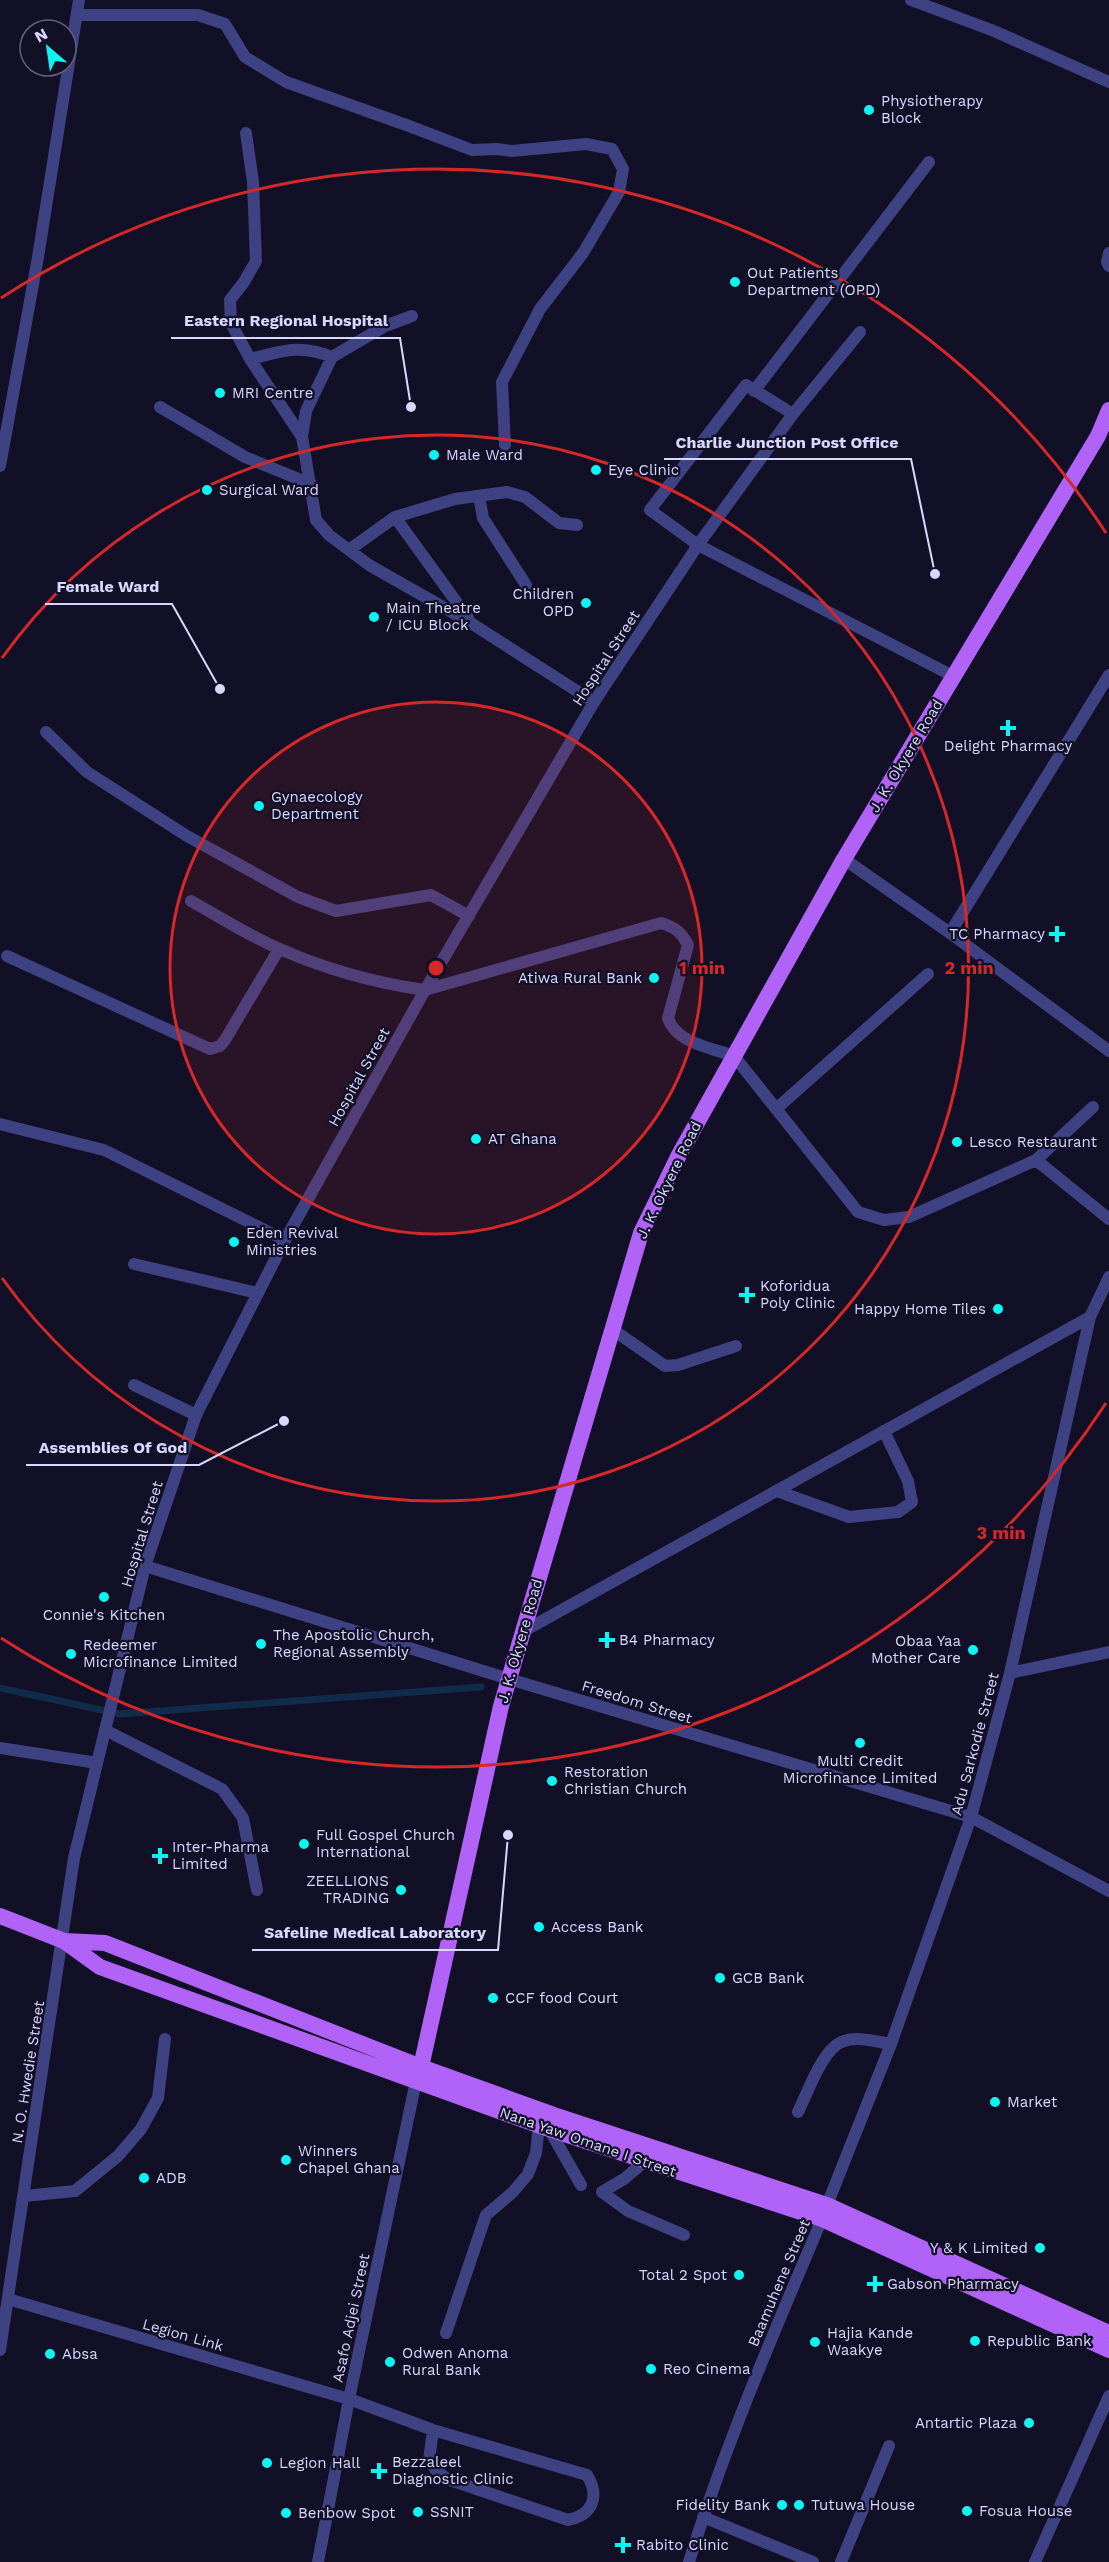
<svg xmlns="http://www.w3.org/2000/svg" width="1109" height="2562" viewBox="0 0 1109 2562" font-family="'Work Sans',sans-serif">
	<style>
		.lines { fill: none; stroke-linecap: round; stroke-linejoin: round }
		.stream { stroke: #112c4a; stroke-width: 7 }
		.service { stroke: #3e4283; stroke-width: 12 }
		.minor { stroke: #3e4283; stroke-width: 12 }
		.tertiary { stroke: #3e4283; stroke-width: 12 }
		.primary { stroke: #b163f8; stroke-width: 16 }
		.ring { fill: none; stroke: #d62828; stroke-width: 3 }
		.poi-dot { fill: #0cf5f3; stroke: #121026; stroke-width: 2 }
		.labels { text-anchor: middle; stroke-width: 4.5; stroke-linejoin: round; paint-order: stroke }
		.poi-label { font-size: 15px; fill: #d8d7fd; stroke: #121026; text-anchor: start }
		.street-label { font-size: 15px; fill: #d8d7fd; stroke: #121026 }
		.centre { fill: #d62828; stroke: #121026; stroke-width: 3 }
		.ring-label { font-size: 18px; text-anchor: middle; font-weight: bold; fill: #d62828; stroke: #121026; stroke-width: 4.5; stroke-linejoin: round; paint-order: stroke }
		.leader { fill: none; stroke: #d8d7fd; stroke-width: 2 }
		.callout-dot { fill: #d8d7fd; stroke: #121026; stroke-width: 2 }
		.callout-label { font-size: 16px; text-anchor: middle; font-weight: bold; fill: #d8d7fd; stroke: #121026; stroke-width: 4.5; stroke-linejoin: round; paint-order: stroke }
	</style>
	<rect width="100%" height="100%" fill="#121026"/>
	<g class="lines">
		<path class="stream" d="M0,1688L120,1714L481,1687"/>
		<path class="service" d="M77,15H198L225,24L245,57L286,82L409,126L472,150L496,149L512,151L586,144L612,149L623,169L619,192L583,253L540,309L502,382L505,445
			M246,133L253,182L256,261L244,282L230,300L231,323L250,359L302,437
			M1109,253L1107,262L1109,266
			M412,316L385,326L332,357L306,411L302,437L316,520L329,535L369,565L471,623L594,702
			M250,359C283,351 300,344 332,357
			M754,391L929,162
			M160,407L245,457L311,484
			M793,414L746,385L650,510L698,545L793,414L860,332
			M479,496L483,518L526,585
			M395,517L468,618
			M349,550L395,517L455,499L507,492L525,497L559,523L577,525
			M46,732L87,772L187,836L298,897L336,911L431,895L469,916
			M191,901C220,917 249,936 280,949C325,969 376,983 425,990
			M950,933L1109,675
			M7,956L210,1049L220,1046L225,1040L279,949
			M734,1056L858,1212L884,1220L909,1217L1036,1160L1093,1107
			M776,1109L928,974
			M1036,1160L1109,1219
			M612,1329L665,1366L678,1365L736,1346
			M134,1385L196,1415
			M777,1491L849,1517L898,1512L912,1502L908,1481L884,1431
			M105,1730L222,1789L243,1818L257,1890
			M0,1748L97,1763
			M798,2112C808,2092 823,2047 844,2041C858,2036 877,2042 891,2044
			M549,2129L581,2185
			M644,2162L624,2179L602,2192L628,2211L684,2235
			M24,2196L75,2191L118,2156L141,2129L158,2098L165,2039
			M446,2333L486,2215L513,2192L528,2174L536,2153L539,2125
			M349,2399L433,2430L587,2475C600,2496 593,2515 568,2520L447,2479L436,2470L429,2460L433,2430
			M841,2562L889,2446"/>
		<path class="minor" d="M911,0L994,31L1109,82
			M0,466L38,257L79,0
			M844,859L950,933L1109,1051
			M425,990L661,923C675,927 681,932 688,945L668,1018C676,1043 711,1048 734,1056
			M0,1124L104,1150L285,1240
			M134,1264L257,1293
			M145,1566L509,1679L971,1817L1109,1891
			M522,1632L1090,1317
			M1010,1673L1109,1652
			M827,2205L891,2044L971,1817L1010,1673L1090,1317L1109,1277
			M8,2299L349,2399
			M703,2517L813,2562
			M318,2562L349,2399L416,2081
			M689,2562C725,2445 774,2332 822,2219
			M1035,2562L1109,2396"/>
		<path class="tertiary" d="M0,2350L74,1858L145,1566L196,1415L285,1240L425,990L594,702L698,545L953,676"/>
		<path class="primary" d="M0,1916L64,1941L100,1967L549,2129L822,2219L1109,2350
			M65,1941L105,1943L421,2067L554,2115L827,2205L1109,2333
			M421,2067L501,1706L641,1233L679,1155L844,859L1098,436L1109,410"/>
	</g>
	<circle cx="436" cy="968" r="266" fill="#d62828" fill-opacity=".12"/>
	<g class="ring">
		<circle cx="436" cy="968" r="266"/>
		<path d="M2 658A533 533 0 1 1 2 1278"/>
		<path d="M1106 1403A799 799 0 0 1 1 1638M1 298A799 799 0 0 1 1106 533"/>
	</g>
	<g class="poi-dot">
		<circle cx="869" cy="110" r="6"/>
		<circle cx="735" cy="282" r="6"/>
		<circle cx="220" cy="393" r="6"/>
		<circle cx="434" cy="455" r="6"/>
		<circle cx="596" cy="470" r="6"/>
		<circle cx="207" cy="490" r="6"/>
		<circle cx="586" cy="603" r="6"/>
		<circle cx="374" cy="617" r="6"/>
		<path d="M1005 719h6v6h6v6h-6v6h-6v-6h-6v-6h6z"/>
		<circle cx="259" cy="806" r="6"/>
		<path d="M1054 925h6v6h6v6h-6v6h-6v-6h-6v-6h6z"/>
		<circle cx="654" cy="978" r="6"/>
		<circle cx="476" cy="1139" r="6"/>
		<circle cx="957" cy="1142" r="6"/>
		<circle cx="234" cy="1242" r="6"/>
		<path d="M744 1286h6v6h6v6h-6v6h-6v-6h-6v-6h6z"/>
		<circle cx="998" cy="1309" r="6"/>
		<circle cx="104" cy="1597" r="6"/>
		<path d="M604 1631h6v6h6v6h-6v6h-6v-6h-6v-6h6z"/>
		<circle cx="261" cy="1644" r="6"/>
		<circle cx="973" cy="1650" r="6"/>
		<circle cx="71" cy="1654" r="6"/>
		<circle cx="860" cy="1743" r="6"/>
		<circle cx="552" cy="1781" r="6"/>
		<circle cx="304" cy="1844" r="6"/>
		<path d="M157 1847h6v6h6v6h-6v6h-6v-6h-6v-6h6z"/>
		<circle cx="401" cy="1890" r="6"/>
		<circle cx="539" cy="1927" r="6"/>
		<circle cx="720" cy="1978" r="6"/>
		<circle cx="493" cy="1998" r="6"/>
		<circle cx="995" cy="2102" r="6"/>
		<circle cx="286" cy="2160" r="6"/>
		<circle cx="144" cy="2178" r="6"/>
		<circle cx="1040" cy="2248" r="6"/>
		<circle cx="739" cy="2275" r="6"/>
		<path d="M872 2275h6v6h6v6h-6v6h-6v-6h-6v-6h6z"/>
		<circle cx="975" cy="2341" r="6"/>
		<circle cx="815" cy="2342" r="6"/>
		<circle cx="50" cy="2354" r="6"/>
		<circle cx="390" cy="2362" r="6"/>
		<circle cx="651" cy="2369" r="6"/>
		<circle cx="1029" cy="2423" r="6"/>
		<circle cx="267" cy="2463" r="6"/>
		<path d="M376 2462h6v6h6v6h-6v6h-6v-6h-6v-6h6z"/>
		<circle cx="782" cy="2505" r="6"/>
		<circle cx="799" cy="2505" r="6"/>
		<circle cx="967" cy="2511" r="6"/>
		<circle cx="418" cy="2512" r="6"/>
		<circle cx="286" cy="2513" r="6"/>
		<path d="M620 2536h6v6h6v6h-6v6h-6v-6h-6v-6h6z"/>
	</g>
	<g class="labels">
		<g class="poi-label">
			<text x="881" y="106">Physiotherapy<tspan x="881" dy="17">Block</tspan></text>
			<text x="747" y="278">Out Patients<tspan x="747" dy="17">Department (OPD)</tspan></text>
			<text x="232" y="398">MRI Centre</text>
			<text x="446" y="460">Male Ward</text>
			<text x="608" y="475">Eye Clinic</text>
			<text x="219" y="495">Surgical Ward</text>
			<text x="574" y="599" text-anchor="end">Children<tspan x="574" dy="17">OPD</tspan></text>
			<text x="386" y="613">Main Theatre<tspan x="386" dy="17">/ ICU Block</tspan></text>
			<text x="1008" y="751" text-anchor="middle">Delight Pharmacy</text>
			<text x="271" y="802">Gynaecology<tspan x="271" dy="17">Department</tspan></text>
			<text x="1045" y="939" text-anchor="end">TC Pharmacy</text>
			<text x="642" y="983" text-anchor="end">Atiwa Rural Bank</text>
			<text x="488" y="1144">AT Ghana</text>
			<text x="969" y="1147">Lesco Restaurant</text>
			<text x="246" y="1238">Eden Revival<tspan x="246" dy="17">Ministries</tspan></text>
			<text x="760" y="1291">Koforidua<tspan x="760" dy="17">Poly Clinic</tspan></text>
			<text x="986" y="1314" text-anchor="end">Happy Home Tiles</text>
			<text x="104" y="1620" text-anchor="middle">Connie's Kitchen</text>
			<text x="273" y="1640">The Apostolic Church,<tspan x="273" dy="17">Regional Assembly</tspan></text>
			<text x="619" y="1645">B4 Pharmacy</text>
			<text x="961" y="1646" text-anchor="end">Obaa Yaa<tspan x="961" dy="17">Mother Care</tspan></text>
			<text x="83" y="1650">Redeemer<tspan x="83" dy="17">Microfinance Limited</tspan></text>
			<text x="860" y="1766" text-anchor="middle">Multi Credit<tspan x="860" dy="17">Microfinance Limited</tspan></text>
			<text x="564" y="1777">Restoration<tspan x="564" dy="17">Christian Church</tspan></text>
			<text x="316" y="1840">Full Gospel Church<tspan x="316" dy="17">International</tspan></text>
			<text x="172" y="1852">Inter-Pharma<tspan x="172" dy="17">Limited</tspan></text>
			<text x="389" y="1886" text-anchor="end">ZEELLIONS<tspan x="389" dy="17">TRADING</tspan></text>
			<text x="551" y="1932">Access Bank</text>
			<text x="732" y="1983">GCB Bank</text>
			<text x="505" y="2003">CCF food Court</text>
			<text x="1007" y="2107">Market</text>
			<text x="298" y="2156">Winners<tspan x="298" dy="17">Chapel Ghana</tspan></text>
			<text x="156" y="2183">ADB</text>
			<text x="1028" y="2253" text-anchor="end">Y &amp; K Limited</text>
			<text x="727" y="2280" text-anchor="end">Total 2 Spot</text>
			<text x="887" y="2289">Gabson Pharmacy</text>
			<text x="827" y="2338">Hajia Kande<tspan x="827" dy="17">Waakye</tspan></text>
			<text x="987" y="2346">Republic Bank</text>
			<text x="402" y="2358">Odwen Anoma<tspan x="402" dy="17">Rural Bank</tspan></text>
			<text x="62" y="2359">Absa</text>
			<text x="663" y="2374">Reo Cinema</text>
			<text x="1017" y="2428" text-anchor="end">Antartic Plaza</text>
			<text x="392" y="2467">Bezzaleel<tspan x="392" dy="17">Diagnostic Clinic</tspan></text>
			<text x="279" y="2468">Legion Hall</text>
			<text x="770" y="2510" text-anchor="end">Fidelity Bank</text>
			<text x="811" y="2510">Tutuwa House</text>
			<text x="979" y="2516">Fosua House</text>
			<text x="430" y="2517">SSNIT</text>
			<text x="298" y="2518">Benbow Spot</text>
			<text x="636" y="2550">Rabito Clinic</text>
		</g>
		<g class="street-label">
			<text transform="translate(606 658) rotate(-57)" y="5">Hospital Street</text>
			<text transform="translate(906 756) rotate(-59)" y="5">J. K. Okyere Road</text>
			<text transform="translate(359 1077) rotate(-61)" y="5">Hospital Street</text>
			<text transform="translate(669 1180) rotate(-64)" y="5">J. K. Okyere Road</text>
			<text transform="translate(142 1534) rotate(-73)" y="5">Hospital Street</text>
			<text transform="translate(520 1641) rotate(-74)" y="5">J. K. Okyere Road</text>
			<text transform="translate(637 1702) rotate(17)" y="5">Freedom Street</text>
			<text transform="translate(975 1744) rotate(-75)" y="5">Adu Sarkodie Street</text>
			<text transform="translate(28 2072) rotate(-81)" y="5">N. O. Hwedie Street</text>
			<text transform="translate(588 2142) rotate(19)" y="5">Nana Yaw Omane I Street</text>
			<text transform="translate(779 2283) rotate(-67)" y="5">Baamuhene Street</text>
			<text transform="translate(351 2318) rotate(-78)" y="5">Asafo Adjei Street</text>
			<text transform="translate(183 2335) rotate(16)" y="5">Legion Link</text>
		</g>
	</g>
	<circle cx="436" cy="968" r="9" class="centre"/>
	<g class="ring-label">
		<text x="702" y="974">1 min</text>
		<text x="969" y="974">2 min</text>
		<text x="1001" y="1539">3 min</text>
	</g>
	<path class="leader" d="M411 407L400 338H171M935 574L911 459H664M220 689L172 604H45M284 1421L199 1465H26M508 1835L498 1950H252"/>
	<g class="callout-dot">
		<circle cx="411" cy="407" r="6"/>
		<circle cx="935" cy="574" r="6"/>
		<circle cx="220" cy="689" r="6"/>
		<circle cx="284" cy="1421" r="6"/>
		<circle cx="508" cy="1835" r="6"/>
	</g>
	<g class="callout-label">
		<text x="286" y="326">Eastern Regional Hospital</text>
		<text x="787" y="448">Charlie Junction Post Office</text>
		<text x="108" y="592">Female Ward</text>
		<text x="113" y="1453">Assemblies Of God</text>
		<text x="375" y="1938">Safeline Medical Laboratory</text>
	</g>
	<g transform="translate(48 48) rotate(331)"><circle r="28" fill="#121026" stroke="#61607c" stroke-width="1.5"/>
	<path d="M0-4.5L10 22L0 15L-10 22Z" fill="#0cf5f3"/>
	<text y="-9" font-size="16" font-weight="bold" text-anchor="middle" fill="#d8d7fd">N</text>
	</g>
</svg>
